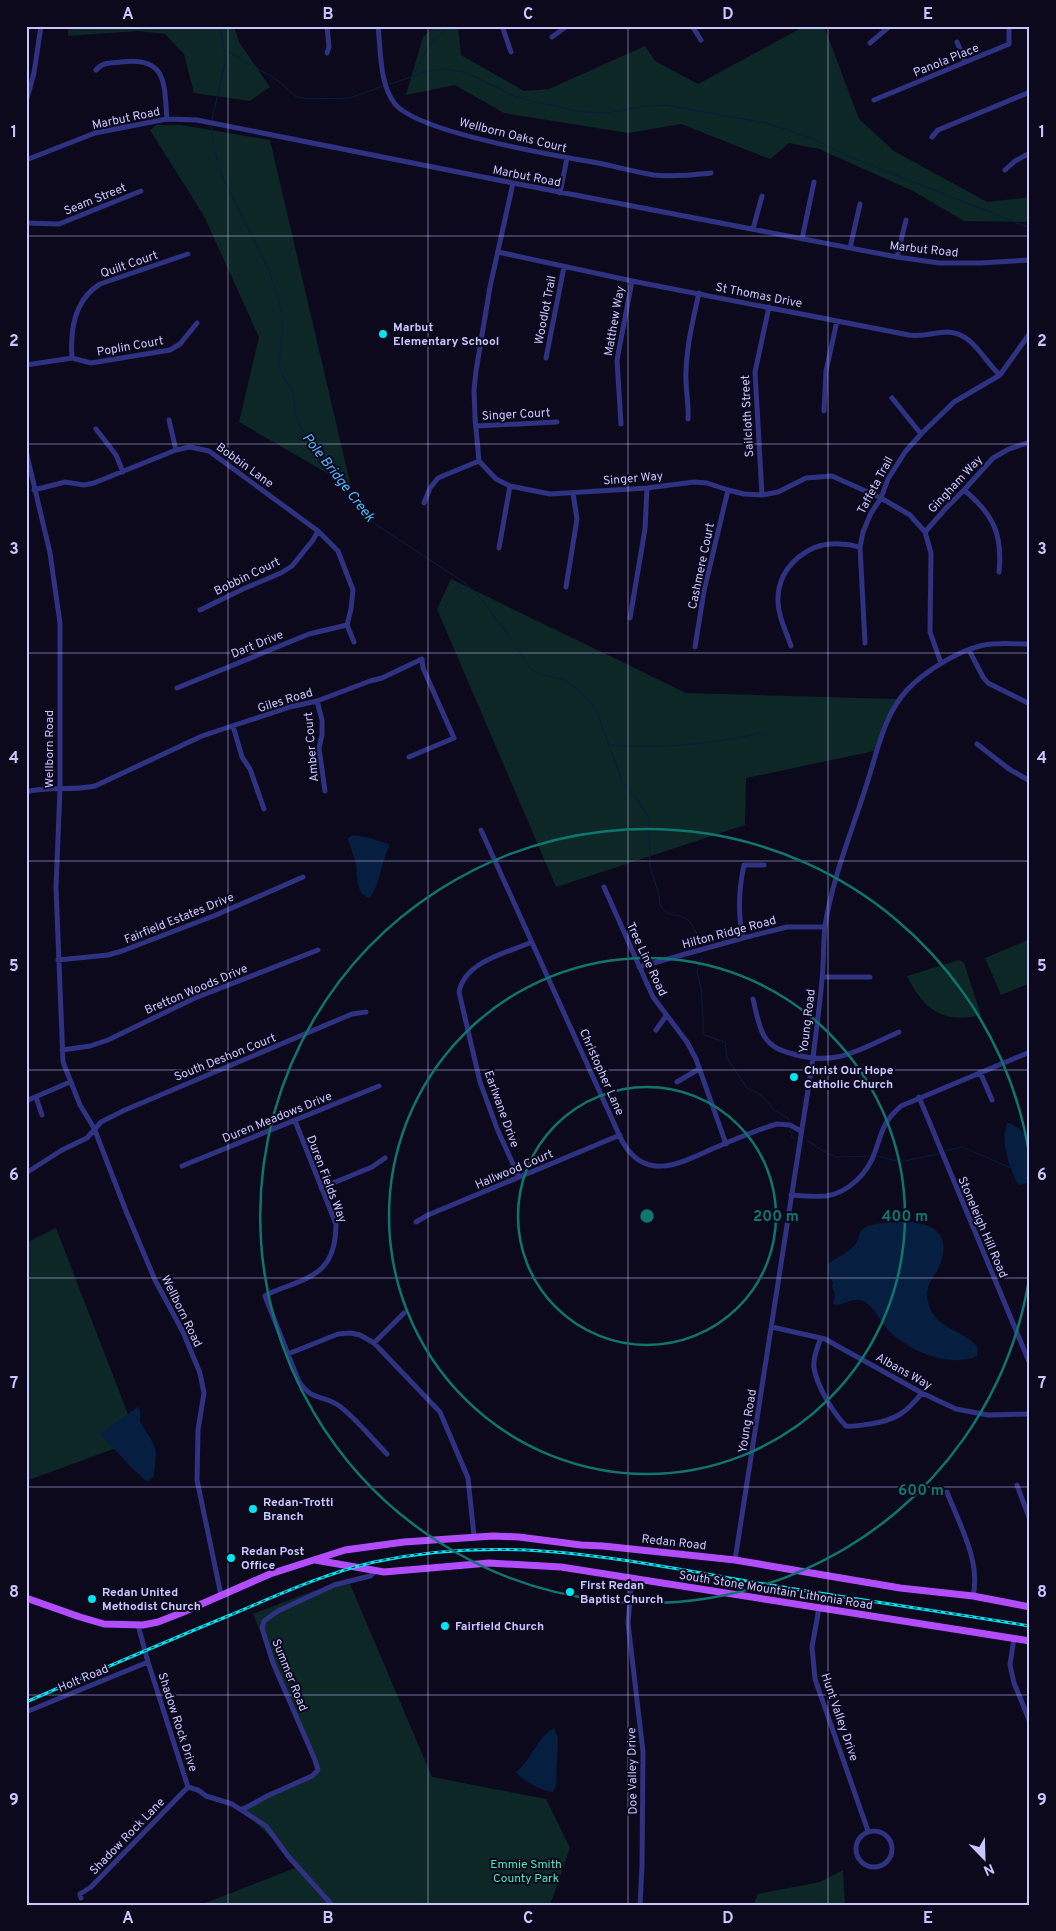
<svg xmlns="http://www.w3.org/2000/svg" width="1056" height="1931" viewBox="0 0 1056 1931" font-family="Overpass,sans-serif">
	<style>
		.green { fill: #0c2725 }
		.water { fill: #061e3f }
		.lines { fill: none; stroke-linecap: round; stroke-linejoin: round }
		.stream { stroke: #061e3f; stroke-width: 1 }
		.minor { stroke: #2f3181; stroke-width: 5 }
		.major { stroke: #b24cff; stroke-width: 7 }
		.rail-casing { stroke: #00e6f0; stroke-width: 3 }
		.rail { stroke: #0c091d; stroke-width: 1; stroke-dasharray: 4; stroke-linecap: butt }
		.grid { fill: none; stroke: #c9c5ff; stroke-width: 1; stroke-opacity: 0.55 }
		.ring { fill: none; stroke: #0f766e; stroke-width: 2.5 }
		.poi-dot { fill: #00e6f0; stroke: #0c091d; stroke-width: 2 }
		.labels { text-anchor: middle; stroke-width: 4; stroke-linejoin: round; paint-order: stroke }
		.street-label { font-size: 12px; fill: #c9c5ff; stroke: #0c091d }
		.poi-label { font-size: 12px; font-weight: bold; fill: #c9c5ff; stroke: #0c091d; text-anchor: start }
		.park-label { font-size: 12px; fill: #46eab8; stroke: #0c091d }
		.water-label { font-size: 14px; font-style: italic; fill: #53b9ff; stroke: #0c091d }
		.centre { fill: #0f766e; stroke: #0c091d; stroke-width: 2.5 }
		.ring-label { font-size: 15px; text-anchor: middle; font-weight: bold; fill: #0f766e; stroke: #0c091d; stroke-width: 4; stroke-linejoin: round; paint-order: stroke }
		.neatline { fill: none; stroke: #c9c5ff; stroke-width: 2 }
		.grid-label { font-size: 16px; text-anchor: middle; font-weight: bold; fill: #c9c5ff }
	</style>
	<rect width="100%" height="100%" fill="#0c091d"/>
	<path class="green" d="M68,26H234L239,42L270,87L250,101L194,93L184,54L165,34L138,31L68,36Z
		M435,26H458L461,55L524,91L549,89L645,46L655,61L698,84L805,26H824L859,119L894,151L987,202L1030,197V222L964,221L913,191L819,149L789,143L770,159L681,124L628,133L504,113L455,85L406,95L423,37Z
		M156,125H181L270,140L351,487L239,422L259,337L204,216L150,130Z
		M451,579L686,693L898,699L879,750L746,778L745,825L556,887L437,609Z
		M1030,939V983L1001,995L985,958Z
		M959,960L964,963L981,1015C943,1024 924,1010 907,976Z
		M56,1228L138,1440L26,1481V1243Z
		M350,1584L432,1777L546,1799L570,1848L550,1905H200L298,1867L281,1847L239,1807L320,1772L253,1614L313,1591Z
		M843,1870L845,1905H753L758,1894L820,1882Z"/>
	<path class="water" d="M353,835L370,838L388,844L389,847C381,861 380,888 369,898C355,892 358,877 356,865C354,856 350,847 348,838Z
		M1007,1123H1010L1030,1136V1182L1020,1185L1017,1183C1009,1165 1000,1143 1007,1123Z
		M910,1222C941,1224 952,1242 937,1271C933,1277 928,1284 927,1292C927,1299 929,1308 933,1314C943,1330 967,1332 978,1348L977,1356C950,1369 907,1350 888,1330C880,1321 874,1306 863,1301C852,1296 843,1307 833,1304L835,1294L832,1287L833,1283L828,1274V1264C836,1257 847,1254 854,1246C859,1241 858,1233 863,1229C870,1222 899,1222 910,1222Z
		M138,1407L140,1410V1422L151,1439L156,1451L154,1476L149,1481L145,1480L130,1466L100,1434Z
		M554,1728L558,1738L556,1785L553,1792C542,1791 522,1781 516,1772C531,1761 539,1735 554,1728Z"/>
	<g class="lines">
		<path class="stream" d="M224,49L277,80L295,96L307,99L350,98L383,86
			M413,75L428,47L448,26
			M390,84L432,70L448,69L467,73L519,98L582,112L607,113L639,107L665,105L766,123L809,137L850,157L1030,228
			M212,119L226,60L220,26
			M211,126L213,145L221,174L269,271L277,294L283,319L279,364L281,373L294,394L295,414L301,428L375,524L465,583L479,596L508,635L530,668L538,674L563,679L583,694L592,704L598,715L622,781L639,802L649,818L650,866L659,895L660,905C668,919 680,912 690,922C695,928 698,937 700,944
			M610,745C663,750 715,743 767,732
			M702,957L697,971L701,988L704,1035L725,1042L727,1058L747,1088L761,1095L774,1110L788,1118V1121
			M790,1129L792,1137L796,1139
			M808,1141L828,1154L837,1157L870,1156
			M946,1151L962,1147L1011,1168
			M877,1156L900,1162L938,1154"/>
		<path class="minor" d="M378,26C381,50 379,84 395,104C419,133 557,156 598,163C617,167 636,172 654,175C674,177 692,175 711,173
			M502,26L511,52
			M692,26L701,40
			M552,37L567,26
			M957,42L965,62
			M870,43L890,26
			M327,53L329,47L327,26
			M96,70C102,62 112,63 121,62C168,56 164,85 167,119
			M874,100L1009,44V26
			M26,102L34,73L41,26
			M932,137L938,130L1030,92
			M26,160L95,133L167,119L197,120L513,183L897,257L939,263H980L1030,260
			M1005,170L1015,161L1030,153
			M513,183L490,287L476,371L474,390L475,418L479,461L496,479L510,486L550,494L647,488L694,482L707,483L728,490L744,494L762,495L778,492L806,478L832,476L881,498L898,508L910,515L925,532L931,553L930,632L941,663
			M560,193L567,158
			M26,223L59,224L141,191
			M753,229L762,196
			M802,239L814,182
			M850,248L860,204
			M498,252L632,281L909,335C923,337 935,332 948,332C973,333 983,360 1000,375
			M897,257L906,220
			M72,358C70,330 74,300 100,284L188,254
			M546,358L564,267
			M26,365L72,358L91,363L170,350L180,344L197,323
			M892,398L921,434
			M824,411L826,371L837,321
			M688,419C689,403 685,387 686,371C687,345 693,319 699,293
			M169,420L176,450
			M621,424L617,360L632,281
			M476,426L557,422
			M96,429L116,455L123,472
			M26,451L50,553L60,623V789L56,887L63,1062L80,1105L94,1128L126,1211L155,1280L183,1332L200,1373L204,1393L198,1430L197,1480L221,1595
			M34,490L65,482L84,485L94,483L176,450L190,447L209,451L318,531L338,551L353,590L351,609L347,625L354,642
			M964,490C993,514 1003,534 999,572
			M762,495L755,372L769,307
			M424,503L430,488L438,478L479,461
			M925,532L946,508L964,490L993,458L1009,449L1030,442
			M499,548L510,486
			M566,587L577,519L573,493
			M200,610L243,589L281,573L292,566L313,540L318,531
			M630,618L645,529L647,488
			M865,643L860,547L863,532L871,513L881,498L888,479L905,452L921,434L954,402L1000,375L1030,333
			M791,646C786,631 777,614 778,598C779,565 810,541 841,544C848,544 854,546 860,547
			M695,647L704,591L728,490
			M969,650L983,677L988,683L1030,704
			M177,688L309,634L347,625
			M317,701L322,720V735L319,748L325,791
			M233,726L242,757L250,769L264,809
			M977,744L1009,769L1030,781
			M26,792C49,786 72,791 95,786L202,736L290,707L317,701L370,681L382,678L422,659L423,668L454,738L409,757
			M481,830L622,1141C645,1182 679,1164 712,1149C734,1140 755,1130 777,1124L790,1125L801,1131
			M604,887L653,997L687,1042L696,1059L726,1144
			M743,938C738,915 739,888 744,865H764
			M58,960L108,955L122,951L216,915L303,877
			M639,967L743,938L787,927H825
			M823,977H870
			M753,999C756,1011 758,1025 764,1036C771,1047 781,1051 793,1054C837,1067 860,1049 899,1032
			M656,1030L666,1016
			M62,1050L90,1046L108,1040L195,998L318,950
			M980,1072L992,1100
			M677,1082L699,1069
			M36,1097L42,1115
			M919,1097L1030,1364
			M26,1101L70,1082
			M295,1121L336,1224C336,1275 309,1277 270,1293L265,1296L299,1382C314,1402 321,1394 338,1405C355,1417 372,1439 387,1454
			M182,1166L379,1086
			M26,1173L62,1150L87,1138L101,1122L125,1110L352,1014L366,1012
			M519,1177L498,1131L480,1082L459,992C465,961 507,953 532,942
			M321,1188L372,1167L385,1158
			M791,1195C802,1196 815,1197 826,1196C848,1193 868,1173 875,1152C883,1130 882,1123 901,1106L1030,1052
			M416,1222L428,1215L620,1135
			M772,1327L825,1339L922,1393L956,1409L988,1415L1030,1414
			M821,1338C817,1348 813,1358 814,1368C817,1386 833,1413 846,1426C854,1427 862,1425 870,1424C896,1420 906,1413 922,1393
			M374,1343L404,1313
			M288,1354L338,1334L350,1333L360,1335L374,1343L440,1412L468,1478L474,1536
			M1017,1485L1030,1520
			M947,1492C959,1524 981,1561 973,1596
			M735,1560L813,1058C816,1031 820,1005 822,979C824,961 823,943 825,926C833,875 853,829 868,780C878,749 884,715 907,690C925,671 964,646 992,644C1004,643 1017,644 1030,644
			M632,1577L628,1623L643,1752L642,1866L640,1905
			M819,1608L812,1647L815,1679L868,1831
			M138,1625L148,1662L188,1787L198,1790L206,1796L232,1804L266,1826L288,1856L332,1905
			M1014,1638L1010,1665L1014,1683L1030,1722
			M26,1712L148,1662
			M242,1810L267,1796L312,1776L318,1770L315,1760L273,1663L262,1628L264,1621L278,1611L334,1585L370,1576L376,1571
			M856 1849a18 18 0 1 1 36 0a18 18 0 1 1-36 0Z
			M81,1898L80,1894L91,1887L188,1787"/>
		<path class="major" d="M315,1560L384,1572L489,1563L561,1567L1030,1641
			M26,1598L80,1617L104,1624L143,1625L158,1622L181,1613L270,1574L345,1550L404,1542L493,1536L519,1537L581,1545L603,1546L735,1560L900,1588L973,1596L1030,1607"/>
		<g class="rail-casing">
			<path id="rail" d="M26,1702C93,1673 160,1644 228,1616C276,1596 323,1574 374,1562C503,1534 615,1558 741,1580C837,1597 934,1610 1030,1626"/>
		</g>
		<use href="#rail" class="rail"/>
	</g>
	<path class="grid" d="M228,26V1905M428,26V1905M628,26V1905M828,26V1905M26,236H1030M26,444H1030M26,653H1030M26,861H1030M26,1070H1030M26,1278H1030M26,1487H1030M26,1695H1030"/>
	<g class="ring">
		<circle cx="647" cy="1216" r="129"/>
		<circle cx="647" cy="1216" r="258"/>
		<path d="M1030 1273A387 387 0 1 1 1030 1159"/>
	</g>
	<g class="poi-dot">
		<circle cx="383" cy="334" r="5"/>
		<circle cx="794" cy="1077" r="5"/>
		<circle cx="253" cy="1509" r="5"/>
		<circle cx="231" cy="1558" r="5"/>
		<circle cx="570" cy="1592" r="5"/>
		<circle cx="92" cy="1599" r="5"/>
		<circle cx="445" cy="1626" r="5"/>
	</g>
	<g class="labels">
		<g class="street-label">
			<text transform="translate(946 60) rotate(-22)" y="4">Panola Place</text>
			<text transform="translate(126 118) rotate(-12)" y="4">Marbut Road</text>
			<text transform="translate(513 135) rotate(14)" y="4">Wellborn Oaks Court</text>
			<text transform="translate(527 176) rotate(11)" y="4">Marbut Road</text>
			<text transform="translate(95 199) rotate(-22)" y="4">Seam Street</text>
			<text transform="translate(924 249) rotate(6)" y="4">Marbut Road</text>
			<text transform="translate(129 264) rotate(-19)" y="4">Quilt Court</text>
			<text transform="translate(759 295) rotate(11)" y="4">St Thomas Drive</text>
			<text transform="translate(545 310) rotate(-79)" y="4">Woodlot Trail</text>
			<text transform="translate(614 321) rotate(-80)" y="4">Matthew Way</text>
			<text transform="translate(130 346) rotate(-10)" y="4">Poplin Court</text>
			<text transform="translate(516 414) rotate(-3)" y="4">Singer Court</text>
			<text transform="translate(747 416) rotate(-93)" y="4">Sailcloth Street</text>
			<text transform="translate(245 465) rotate(36)" y="4">Bobbin Lane</text>
			<text transform="translate(633 478) rotate(-5)" y="4">Singer Way</text>
			<text transform="translate(955 484) rotate(-47)" y="4">Gingham Way</text>
			<text transform="translate(875 485) rotate(-62)" y="4">Taffeta Trail</text>
			<text transform="translate(701 566) rotate(-78)" y="4">Cashmere Court</text>
			<text transform="translate(247 576) rotate(-26)" y="4">Bobbin Court</text>
			<text transform="translate(257 644) rotate(-22)" y="4">Dart Drive</text>
			<text transform="translate(285 700) rotate(-17)" y="4">Giles Road</text>
			<text transform="translate(311 747) rotate(-95)" y="4">Amber Court</text>
			<text transform="translate(49 749) rotate(-90)" y="4">Wellborn Road</text>
			<text transform="translate(179 918) rotate(-22)" y="4">Fairfield Estates Drive</text>
			<text transform="translate(729 932) rotate(-15)" y="4">Hilton Ridge Road</text>
			<text transform="translate(647 959) rotate(65)" y="4">Tree Line Road</text>
			<text transform="translate(196 989) rotate(-23)" y="4">Bretton Woods Drive</text>
			<text transform="translate(807 1021) rotate(-83)" y="4">Young Road</text>
			<text transform="translate(225 1057) rotate(-22)" y="4">South Deshon Court</text>
			<text transform="translate(602 1072) rotate(66)" y="4">Christopher Lane</text>
			<text transform="translate(502 1109) rotate(70)" y="4">Earlwane Drive</text>
			<text transform="translate(277 1117) rotate(-22)" y="4">Duren Meadows Drive</text>
			<text transform="translate(514 1169) rotate(-23)" y="4">Hallwood Court</text>
			<text transform="translate(327 1179) rotate(69)" y="4">Duren Fields Way</text>
			<text transform="translate(983 1227) rotate(67)" y="4">Stoneleigh Hill Road</text>
			<text transform="translate(182 1311) rotate(64)" y="4">Wellborn Road</text>
			<text transform="translate(904 1371) rotate(29)" y="4">Albans Way</text>
			<text transform="translate(747 1421) rotate(-81)" y="4">Young Road</text>
			<text transform="translate(674 1542) rotate(6)" y="4">Redan Road</text>
			<text transform="translate(776 1590) rotate(9)" y="4">South Stone Mountain Lithonia Road</text>
			<text transform="translate(290 1675) rotate(68)" y="4">Summer Road</text>
			<text transform="translate(83 1678) rotate(-23)" y="4">Holt Road</text>
			<text transform="translate(840 1717) rotate(71)" y="4">Hunt Valley Drive</text>
			<text transform="translate(178 1722) rotate(72)" y="4">Shadow Rock Drive</text>
			<text transform="translate(632 1771) rotate(-91)" y="4">Doe Valley Drive</text>
			<text transform="translate(127 1836) rotate(-46)" y="4">Shadow Rock Lane</text>
		</g>
		<g class="poi-label">
			<text x="393" y="331">Marbut<tspan x="393" dy="14">Elementary School</tspan></text>
			<text x="804" y="1074">Christ Our Hope<tspan x="804" dy="14">Catholic Church</tspan></text>
			<text x="263" y="1506">Redan-Trotti<tspan x="263" dy="14">Branch</tspan></text>
			<text x="241" y="1555">Redan Post<tspan x="241" dy="14">Office</tspan></text>
			<text x="580" y="1589">First Redan<tspan x="580" dy="14">Baptist Church</tspan></text>
			<text x="102" y="1596">Redan United<tspan x="102" dy="14">Methodist Church</tspan></text>
			<text x="455" y="1630">Fairfield Church</text>
		</g>
		<g class="park-label">
			<text x="526" y="1868">Emmie Smith<tspan x="526" dy="14">County Park</tspan></text>
		</g>
		<g class="water-label">
			<text transform="translate(339 477) rotate(52)" y="5">Pole Bridge Creek</text>
		</g>
	</g>
	<circle cx="647" cy="1216" r="8" class="centre"/>
	<g class="ring-label">
		<text x="776" y="1221">200 m</text>
		<text x="905" y="1221">400 m</text>
		<text x="921" y="1495">600 m</text>
	</g>
	<rect width="1056" height="1931" fill="none" stroke="#0c091d" stroke-width="55"/>
	<g transform="translate(984 1858) rotate(157)" stroke="#0c091d" stroke-width="4" paint-order="stroke">
	<path d="M0-4L9 19L0 12L-9 19Z" fill="#c9c5ff"/>
	<text y="-8" font-size="14" font-weight="bold" text-anchor="middle" fill="#c9c5ff">N</text>
	</g>
	<rect x="28" y="28" width="1000" height="1876" class="neatline"/>
	<g class="grid-label">
		<text x="128" y="19">A</text>
		<text x="328" y="19">B</text>
		<text x="528" y="19">C</text>
		<text x="728" y="19">D</text>
		<text x="928" y="19">E</text>
		<text x="14" y="137">1</text>
		<text x="1042" y="137">1</text>
		<text x="14" y="346">2</text>
		<text x="1042" y="346">2</text>
		<text x="14" y="554">3</text>
		<text x="1042" y="554">3</text>
		<text x="14" y="763">4</text>
		<text x="1042" y="763">4</text>
		<text x="14" y="971">5</text>
		<text x="1042" y="971">5</text>
		<text x="14" y="1180">6</text>
		<text x="1042" y="1180">6</text>
		<text x="14" y="1388">7</text>
		<text x="1042" y="1388">7</text>
		<text x="14" y="1597">8</text>
		<text x="1042" y="1597">8</text>
		<text x="14" y="1805">9</text>
		<text x="1042" y="1805">9</text>
		<text x="128" y="1923">A</text>
		<text x="328" y="1923">B</text>
		<text x="528" y="1923">C</text>
		<text x="728" y="1923">D</text>
		<text x="928" y="1923">E</text>
	</g>
</svg>
